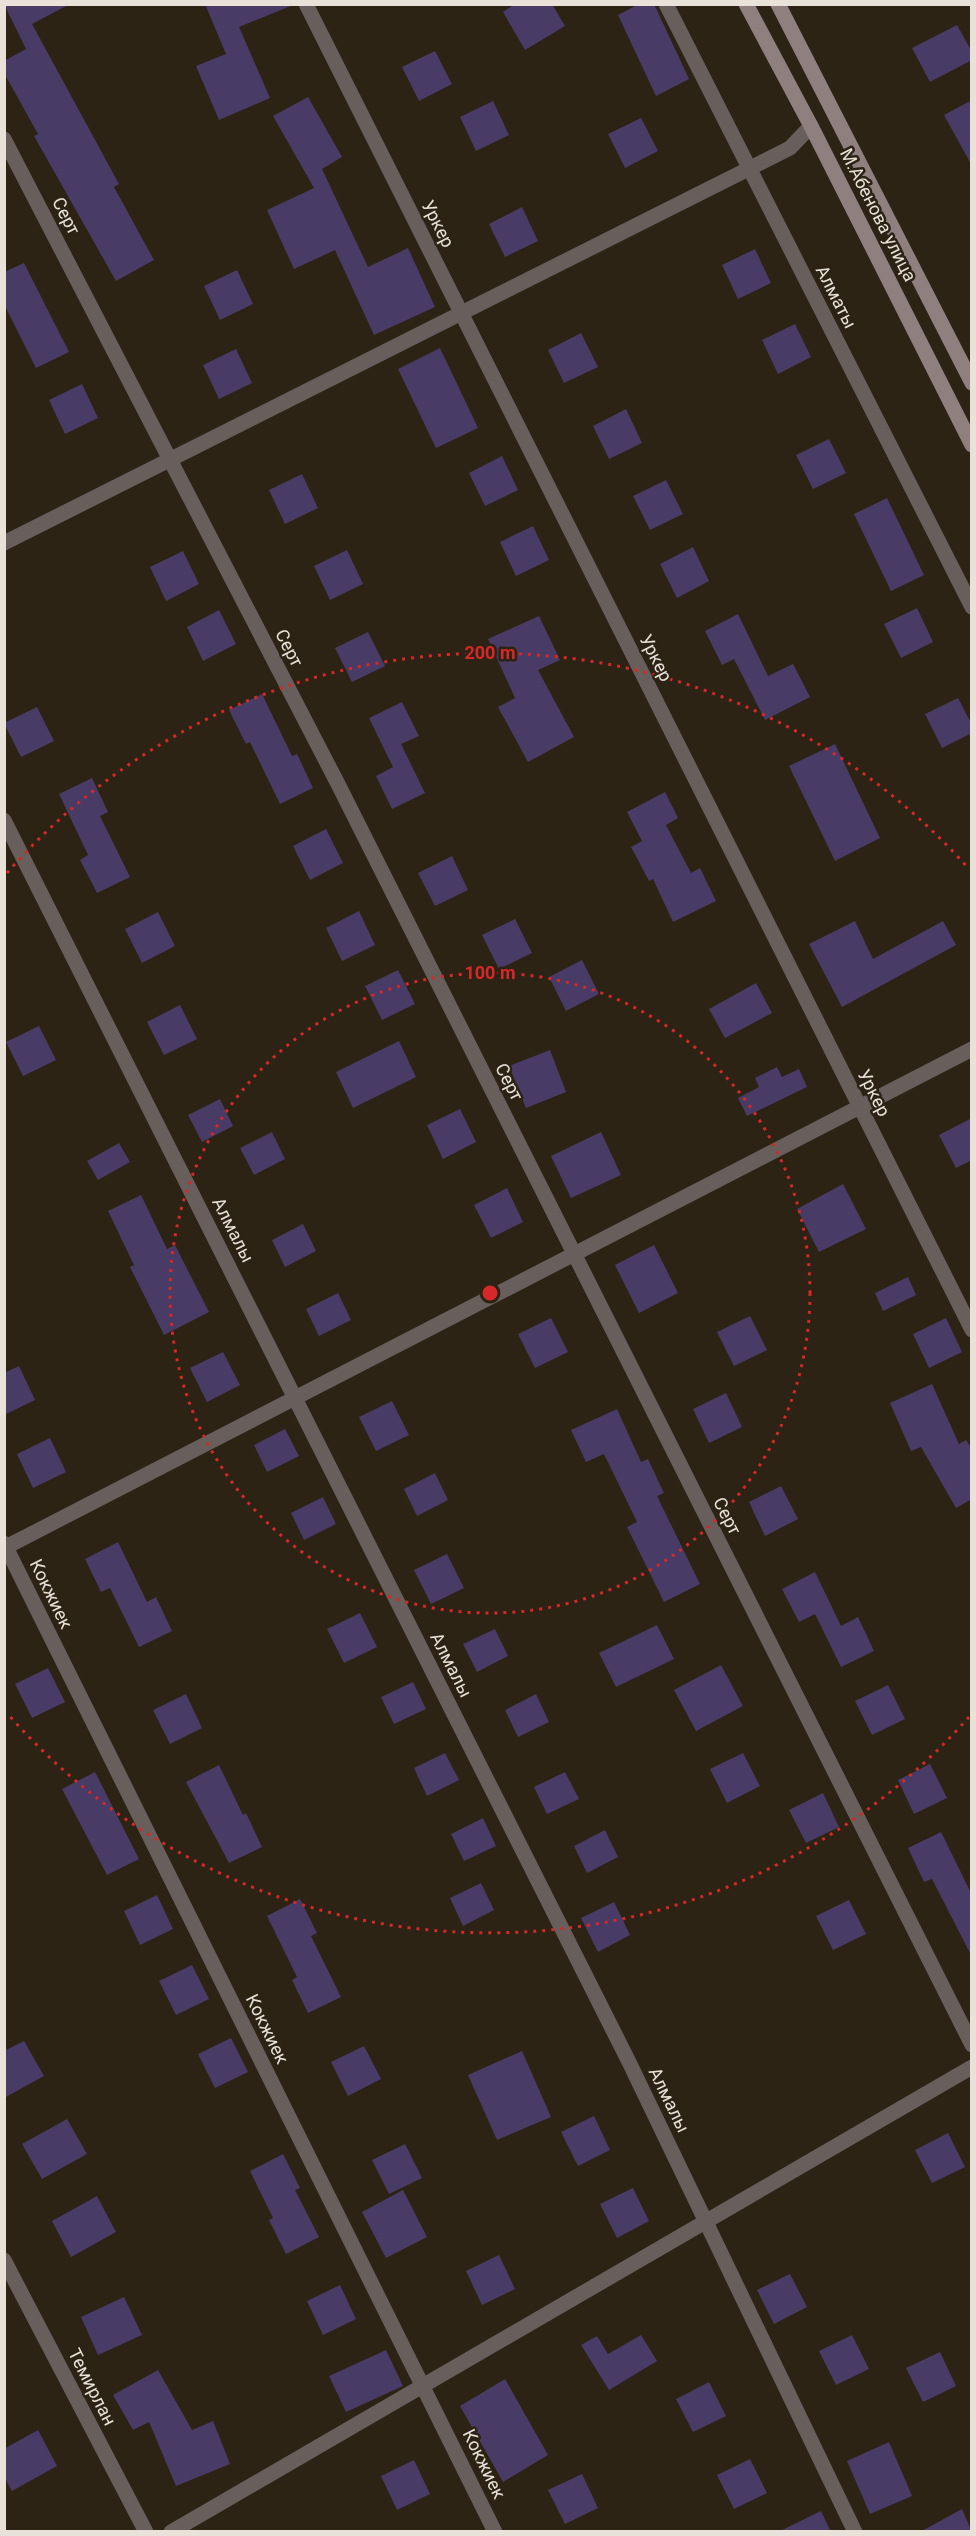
<svg xmlns="http://www.w3.org/2000/svg" width="976" height="2536" viewBox="0 0 976 2536" font-family="Roboto,sans-serif">
	<style>
		.building { fill: #483b65 }
		.lines { fill: none; stroke-linecap: round; stroke-linejoin: round }
		.street { stroke: #685f5d; stroke-width: 15 }
		.secondary { stroke: #8f7f7e; stroke-width: 15 }
		.ring { fill: none; stroke: #d62828; stroke-width: 3; stroke-dasharray: 3 6 }
		.labels { text-anchor: middle; stroke-width: 5; stroke-linejoin: round; paint-order: stroke }
		.street-label { font-size: 18px; fill: #e9e2d9; stroke: #2c2315 }
		.centre { fill: #d62828; stroke: #2c2315; stroke-width: 3 }
		.ring-label { font-size: 18px; text-anchor: middle; font-weight: bold; fill: #d62828; stroke: #2c2315; stroke-width: 5; stroke-linejoin: round; paint-order: stroke }
	</style>
	<rect width="100%" height="100%" fill="#2c2315"/>
	<path class="building" d="M4,4H70L32,24L119,184L114,187L154,260L116,281L34,136L38,134L4,73V61L26,49Z
		M205,4L293,5L239,27L270,98L219,120L196,66L226,54Z
		M515,4H552L565,26L525,50L503,12Z
		M639,4H654L689,79L656,96L618,15Z
		M957,25L972,52V60L930,82L912,48Z
		M435,51L452,84L419,101L402,67Z
		M308,97L342,157L322,169L368,267L408,248L435,307L374,335L335,250L294,269L267,210L314,188L273,116Z
		M972,100V166L944,115Z
		M493,101L509,135L476,151L460,117Z
		M641,118L658,151L625,168L608,134Z
		M522,207L538,241L505,257L489,224Z
		M755,249L771,283L738,299L722,265Z
		M24,263L69,352L36,368L4,304V272Z
		M237,270L253,304L220,320L204,286Z
		M795,324L811,357L778,374L762,340Z
		M581,333L598,367L564,383L548,350Z
		M440,348L478,428L436,448L398,369Z
		M236,349L252,383L219,399L203,365Z
		M82,384L98,418L65,434L49,400Z
		M626,409L642,443L609,459L593,426Z
		M829,439L846,473L813,489L796,455Z
		M502,456L518,490L485,506L469,473Z
		M302,474L318,508L285,524L269,490Z
		M666,480L683,514L650,530L633,496Z
		M887,498L924,575L891,591L854,514Z
		M533,526L549,560L516,576L500,542Z
		M693,547L709,581L677,598L660,564Z
		M347,550L363,584L330,600L314,566Z
		M183,551L199,584L166,601L150,567Z
		M917,608L933,642L901,658L884,624Z
		M219,610L236,644L203,661L187,627Z
		M738,614L768,676L793,664L810,697L765,720L734,659L722,665L705,631Z
		M539,616L560,660L538,670L574,737L528,762L498,707L515,698L488,639Z
		M368,632L385,666L352,682L335,648Z
		M262,694L292,756L297,754L313,788L280,804L250,742L246,744L229,710Z
		M958,698L972,725V733L942,748L925,714Z
		M402,702L419,736L401,744L425,793L392,809L376,776L393,767L369,718Z
		M37,707L54,741L21,757L4,723Z
		M835,744L880,838L835,861L789,766Z
		M92,778L108,812L100,816L130,877L97,893L80,860L88,855L59,794Z
		M665,792L678,818L666,825L691,873L700,868L716,901L673,922L653,879L649,881L631,847L642,841L627,812Z
		M326,829L343,863L310,880L293,846Z
		M452,856L468,890L435,906L418,873Z
		M359,911L375,945L342,961L326,928Z
		M158,912L175,946L142,963L125,929Z
		M515,919L532,953L499,969L482,935Z
		M855,921L873,959L943,921L956,945L842,1007L809,944Z
		M582,960L599,994L566,1011L549,977Z
		M398,970L415,1004L382,1020L365,986Z
		M756,983L772,1013L725,1038L709,1009Z
		M180,1005L197,1039L164,1055L147,1022Z
		M39,1026L56,1060L23,1076L6,1042Z
		M399,1041L416,1077L353,1108L336,1072Z
		M550,1050L566,1092L526,1108L509,1066Z
		M777,1067L782,1077L799,1069L807,1087L747,1116L738,1098L759,1087L755,1078Z
		M220,1099L233,1126L202,1142L188,1115Z
		M460,1109L476,1142L443,1159L427,1125Z
		M972,1118V1160L956,1168L939,1135Z
		M272,1132L285,1159L254,1175L240,1148Z
		M601,1132L621,1175L571,1198L551,1156Z
		M119,1143L130,1162L98,1180L87,1161Z
		M843,1184L866,1229L819,1252L797,1209Z
		M507,1188L523,1222L491,1238L474,1205Z
		M141,1195L167,1249L175,1245L209,1312L164,1335L130,1267L134,1265L108,1211Z
		M303,1224L316,1251L285,1267L272,1240Z
		M654,1245L678,1293L639,1313L615,1265Z
		M908,1277L916,1295L883,1311L875,1293Z
		M338,1293L351,1320L319,1336L306,1309Z
		M750,1316L767,1350L734,1366L717,1332Z
		M551,1318L568,1352L535,1368L518,1334Z
		M946,1318L962,1352L929,1368L913,1334Z
		M223,1352L240,1385L207,1402L190,1368Z
		M19,1366L35,1400L4,1415V1373Z
		M932,1384L959,1444L966,1440L972,1449V1499L956,1508L921,1447L911,1451L890,1403Z
		M726,1393L742,1427L709,1443L693,1409Z
		M392,1401L409,1435L376,1451L359,1417Z
		M617,1409L641,1462L648,1459L664,1493L657,1496L700,1584L664,1602L627,1527L637,1522L604,1454L586,1462L571,1430Z
		M285,1429L299,1456L267,1472L254,1445Z
		M50,1438L66,1472L33,1488L17,1454Z
		M435,1473L448,1500L417,1516L404,1489Z
		M781,1486L798,1519L765,1536L749,1502Z
		M323,1497L336,1524L304,1540L291,1513Z
		M118,1542L147,1602L156,1597L172,1631L139,1647L110,1588L101,1592L85,1559Z
		M447,1554L464,1588L431,1604L414,1570Z
		M815,1572L841,1626L858,1617L874,1651L841,1667L815,1614L799,1622L782,1589Z
		M360,1613L377,1647L344,1663L327,1629Z
		M657,1625L674,1659L616,1687L599,1653Z
		M495,1629L508,1656L477,1672L463,1644Z
		M721,1665L743,1706L696,1731L674,1690Z
		M48,1668L65,1702L32,1718L15,1684Z
		M413,1682L426,1709L394,1724L381,1697Z
		M888,1685L905,1719L872,1735L855,1701Z
		M186,1694L202,1728L170,1744L153,1710Z
		M536,1694L549,1722L518,1737L505,1710Z
		M445,1753L459,1780L427,1796L414,1768Z
		M743,1753L760,1786L727,1803L710,1769Z
		M930,1764L947,1798L914,1814L898,1780Z
		M219,1765L243,1815L246,1813L262,1847L229,1863L186,1782Z
		M95,1772L139,1859L107,1875L62,1789Z
		M565,1772L579,1799L547,1814L534,1787Z
		M823,1793L839,1827L806,1843L789,1810Z
		M483,1818L496,1846L464,1861L451,1834Z
		M605,1830L618,1857L587,1873L574,1846Z
		M941,1832L972,1895V1957L932,1879L924,1882L908,1848Z
		M481,1883L494,1910L463,1926L450,1898Z
		M157,1895L173,1929L140,1945L124,1911Z
		M300,1899L317,1933L311,1936L341,1997L308,2013L292,1980L297,1977L267,1916Z
		M849,1900L866,1934L833,1950L816,1916Z
		M614,1902L630,1935L598,1952L581,1918Z
		M192,1965L209,1999L176,2015L159,1981Z
		M231,2038L248,2072L215,2088L198,2054Z
		M24,2041L44,2076L4,2098V2051Z
		M364,2046L381,2079L348,2096L331,2062Z
		M522,2051L551,2117L497,2140L468,2075Z
		M594,2116L610,2150L578,2166L561,2132Z
		M67,2119L87,2154L42,2179L22,2144Z
		M948,2133L965,2167L932,2183L915,2150Z
		M405,2144L422,2178L389,2194L372,2160Z
		M283,2154L300,2188L295,2190L319,2237L286,2254L269,2220L273,2218L250,2171Z
		M633,2188L649,2221L617,2238L600,2204Z
		M403,2190L427,2237L386,2258L362,2212Z
		M97,2196L116,2232L71,2257L52,2221Z
		M499,2255L515,2289L482,2305L466,2271Z
		M790,2274L807,2307L774,2324L757,2290Z
		M340,2285L356,2319L323,2335L307,2301Z
		M124,2297L142,2335L98,2355L81,2317Z
		M641,2335L657,2361L609,2390L581,2345L597,2336L608,2354Z
		M852,2335L869,2369L836,2385L819,2351Z
		M386,2350L403,2386L346,2412L329,2376Z
		M940,2352L956,2386L923,2402L906,2368Z
		M158,2370L192,2430L213,2421L230,2464L176,2486L149,2422L133,2430L113,2395Z
		M505,2379L548,2455L503,2482L460,2406Z
		M709,2382L726,2416L693,2432L676,2399Z
		M38,2430L57,2466L12,2491L4,2477V2449Z
		M889,2442L912,2496L870,2514L847,2461Z
		M750,2459L767,2493L734,2509L717,2475Z
		M414,2460L430,2494L397,2510L381,2476Z
		M582,2474L598,2508L565,2524L548,2490Z
		M962,2509L972,2532H920Z
		M821,2511L831,2532H778Z"/>
	<g class="lines">
		<path class="street" d="M306,4L972,1330
			M666,4L972,607
			M4,139L339,786L972,2045
			M4,543L790,148L811,126
			M4,820L630,2064L855,2532
			M4,1543L495,2532
			M4,1548L972,1049
			M4,2260L146,2532
			M171,2532L972,2067"/>
		<path class="secondary" d="M746,4L811,126L972,445
			M778,4L972,383"/>
	</g>
	<g class="ring">
		<circle cx="490" cy="1293" r="320"/>
		<path d="M969 1717A640 640 0 0 1 7 1713M7 873A640 640 0 0 1 969 869"/>
	</g>
	<g class="labels">
		<g class="street-label">
			<text transform="translate(878 215) rotate(63)" y="6">М.Абенова улица</text>
			<text transform="translate(66 216) rotate(63)" y="6">Серт</text>
			<text transform="translate(438 224) rotate(63)" y="6">Уркер</text>
			<text transform="translate(836 297) rotate(63)" y="6">Алматы</text>
			<text transform="translate(289 648) rotate(63)" y="6">Серт</text>
			<text transform="translate(656 658) rotate(63)" y="6">Уркер</text>
			<text transform="translate(509 1082) rotate(63)" y="6">Серт</text>
			<text transform="translate(874 1093) rotate(63)" y="6">Уркер</text>
			<text transform="translate(233 1230) rotate(63)" y="6">Алмалы</text>
			<text transform="translate(727 1516) rotate(63)" y="6">Серт</text>
			<text transform="translate(51 1594) rotate(64)" y="6">Кокжиек</text>
			<text transform="translate(451 1665) rotate(63)" y="6">Алмалы</text>
			<text transform="translate(267 2029) rotate(64)" y="6">Кокжиек</text>
			<text transform="translate(669 2100) rotate(64)" y="6">Алмалы</text>
			<text transform="translate(92 2387) rotate(63)" y="6">Темирлан</text>
			<text transform="translate(484 2464) rotate(64)" y="6">Кокжиек</text>
		</g>
	</g>
	<circle cx="490" cy="1293" r="9" class="centre"/>
	<g class="ring-label">
		<text x="490" y="659">200 m</text>
		<text x="490" y="979">100 m</text>
	</g>
	<rect width="976" height="2536" fill="none" stroke="#e9e2d9" stroke-width="12"/>
</svg>
